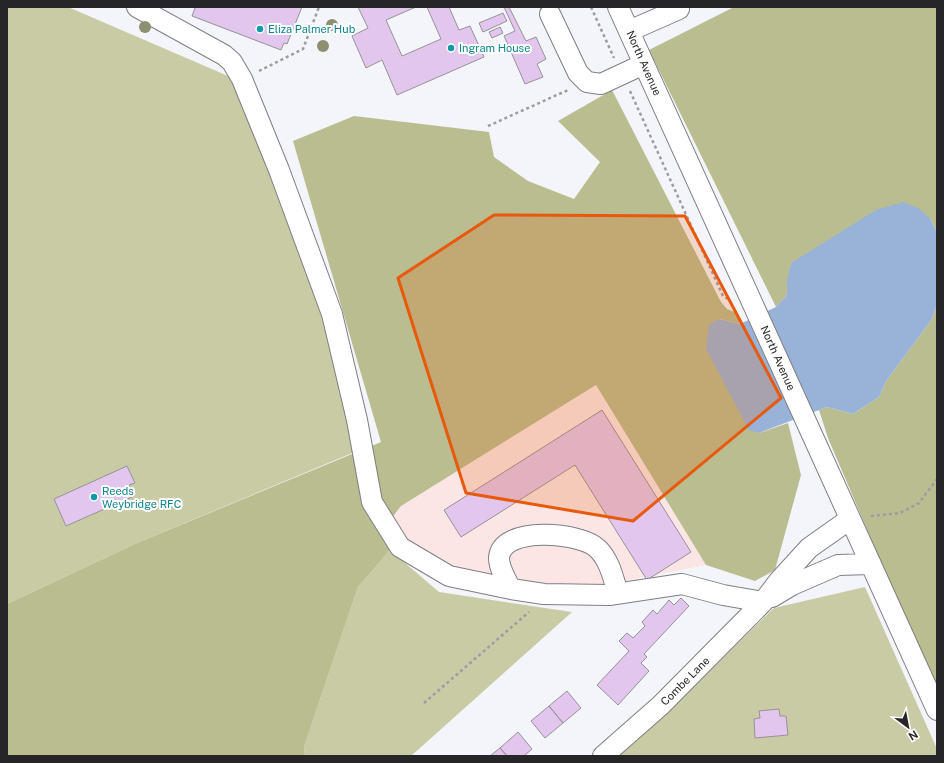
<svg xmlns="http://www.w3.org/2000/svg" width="944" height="763" viewBox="0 0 944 763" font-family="'Public Sans',sans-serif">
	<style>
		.commercial { fill: #fbe6e5 }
		.green { fill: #c9cba5 }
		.forest { fill: #babd8f }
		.water { fill: #99b3d8 }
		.building { fill: #e2c6ed; stroke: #959297 }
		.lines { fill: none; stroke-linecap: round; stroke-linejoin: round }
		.minor-casing { stroke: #7e7f84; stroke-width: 22 }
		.path { stroke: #9c9da2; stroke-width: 2.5; stroke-dasharray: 3 3; stroke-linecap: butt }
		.minor { stroke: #fff; stroke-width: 20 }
		.tree { fill: #8e8f72 }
		.marked { fill: #e8590c; fill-opacity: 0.2; stroke: #e8590c; stroke-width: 3; stroke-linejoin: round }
		.culture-dot { fill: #0f9aa8; stroke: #fff; stroke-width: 1.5 }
		.labels { text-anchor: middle; stroke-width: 4; stroke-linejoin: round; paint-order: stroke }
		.culture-label { font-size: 11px; fill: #0d838f; stroke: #fff; text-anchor: start }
		.street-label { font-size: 11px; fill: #262629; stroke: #fff }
	</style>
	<rect width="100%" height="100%" fill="#f4f5fb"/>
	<path class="commercial" d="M596,385L706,565L573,591L462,573L414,547L391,519L401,506Z"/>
	<path class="green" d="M7,7H68L235,79L320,309L344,408L357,451L137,543L7,604Z
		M390,550L439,592L572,612L411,756H305L304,747L358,587Z
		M865,587L937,749V756H618L774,608Z"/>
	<path class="forest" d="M734,7H937V233L930,218L787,281V295L776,307L649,50Z
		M612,90L721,302L727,309L737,313L740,324L719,319L759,433L788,423L801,475L775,570L755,581L706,565L596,385L401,506L391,519L390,550L358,587L304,747L305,756H7V604L137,543L381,442L293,141L354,116L489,132L494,157L528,181L574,199L600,162L558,121Z
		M937,304V685L880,560L828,438L819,410L827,407L853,414L879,397L887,380L932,319Z"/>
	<path class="water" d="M903,202L918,208L930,218L937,233V304L932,319L887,380L879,397L853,414L827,407L759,433L749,430L706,349L709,325L719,319L740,324L776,307L787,295V281L791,263L876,210Z"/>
	<path class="building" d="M192,7H302L287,44L284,43L281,50L192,16L195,8Z
		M358,7H416L386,20L402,56L441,39L427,7H449L459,30L470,26L484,57L397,95L382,60L366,68L352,36L368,28Z
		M504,7H509L526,41L536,37L546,59L537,64L543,77L525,84L504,36L515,31Z
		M503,13L507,21L483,32L479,23Z
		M500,27L503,33L492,38L489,32Z
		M602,410L691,552L647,580L575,465L461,537L444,510Z
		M127,466L135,483L129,485L134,496L66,526L54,499Z
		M681,598L689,606L644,654L647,657L641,663L649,671L618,705L597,685L629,651L619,641L627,633L633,638L645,626L642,622L653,610L657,614L669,600L674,605Z
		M567,691L581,708L563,723L549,706Z
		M549,706L563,723L545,738L531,721Z
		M779,709L780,716H786L788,735L755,738L754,719L760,718L759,711Z
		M518,732L532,749L524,756H507L500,748Z
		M500,748L507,756H490Z"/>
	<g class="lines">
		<g class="minor-casing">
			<path id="minor" d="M137,7L224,55L232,62L242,79L279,170L332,314L357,420L372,502L400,547L449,576L511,589L544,594L609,595L682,584L723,595L763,602
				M618,7L937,710
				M550,14L578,73L587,82L601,84L644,64
				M629,31L679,9L678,7
				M511,589C506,580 499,568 499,558C501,525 582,532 598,549C610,561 613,578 618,593
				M772,597L792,585L838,565L871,564
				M603,756L661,705L763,602L778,582L809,548L850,519"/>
		</g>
		<path class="path" d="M591,7L614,58
			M259,71L303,49L319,7
			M630,91L723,296L730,300
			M488,126L568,90
			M871,516L900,513L919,503L937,479
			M424,703L529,612"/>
		<use href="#minor" class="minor"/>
	</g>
	<g class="tree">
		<circle cx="332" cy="25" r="6"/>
		<circle cx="145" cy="27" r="6"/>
		<circle cx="323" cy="46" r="6"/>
	</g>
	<path class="marked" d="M494,215L685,216L781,398L633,521L466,493L398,278Z"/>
	<g class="culture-dot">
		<circle cx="260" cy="29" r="4"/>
		<circle cx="451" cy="48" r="4"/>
		<circle cx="94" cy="497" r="4"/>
	</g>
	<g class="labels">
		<g class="culture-label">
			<text x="268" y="33">Eliza Palmer Hub</text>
			<text x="459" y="52">Ingram House</text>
			<text x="102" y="495">Reeds<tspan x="102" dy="13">Weybridge RFC</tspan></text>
		</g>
		<g class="street-label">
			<text transform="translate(644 63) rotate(66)" y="4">North Avenue</text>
			<text transform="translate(778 358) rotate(66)" y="4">North Avenue</text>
			<text transform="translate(685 681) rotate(-45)" y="4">Combe Lane</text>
		</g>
	</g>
	<rect width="944" height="763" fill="none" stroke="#262629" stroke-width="16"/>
	<g transform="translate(908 727) rotate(148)" stroke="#ffffff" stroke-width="3" paint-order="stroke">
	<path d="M0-3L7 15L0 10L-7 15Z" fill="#262629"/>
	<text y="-6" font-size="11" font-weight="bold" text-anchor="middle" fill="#262629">N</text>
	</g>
</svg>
